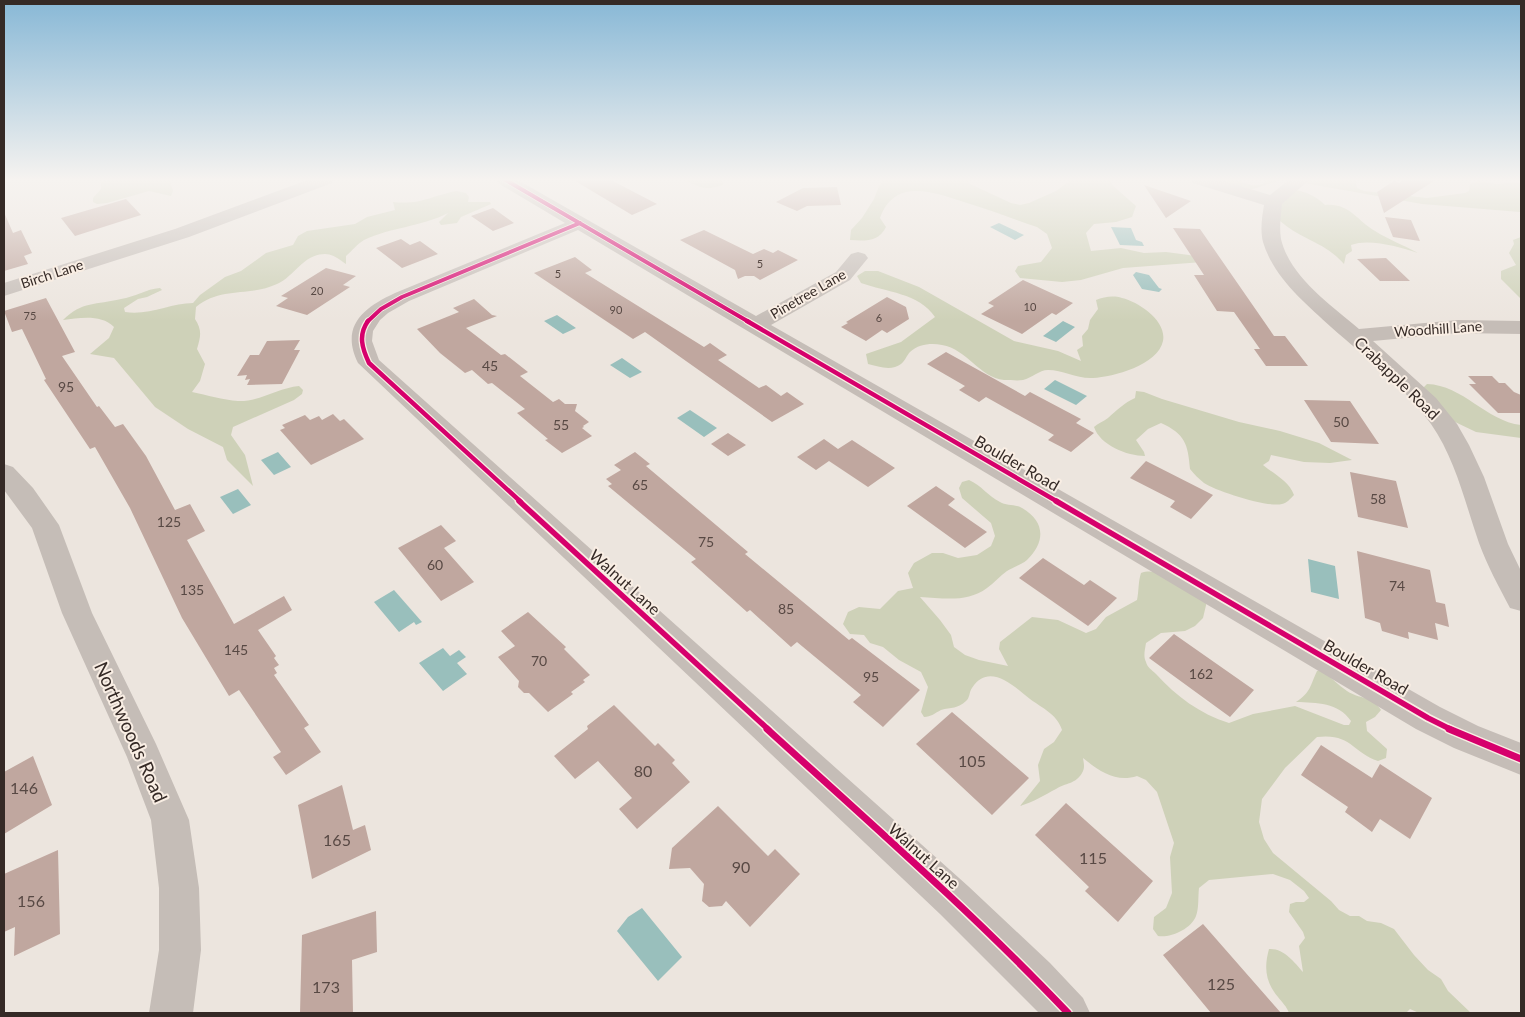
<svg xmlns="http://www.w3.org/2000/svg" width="1525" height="1017" viewBox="0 0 1525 1017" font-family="Lato,sans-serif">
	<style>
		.green { fill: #ced1b8 }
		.water { fill: #99bfbc }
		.building { fill: #c0a79f }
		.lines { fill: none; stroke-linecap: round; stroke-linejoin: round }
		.minor { fill: #c5bdb7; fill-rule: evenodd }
		.cycleway-far3-casing { stroke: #f9eee4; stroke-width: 5.5 }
		.cycleway-far2-casing { stroke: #f9eee4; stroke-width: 7 }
		.cycleway-far1-casing { stroke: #f9eee4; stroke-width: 9 }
		.cycleway-casing { stroke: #f9eee4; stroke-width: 10 }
		.cycleway-far3 { stroke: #d6006c; stroke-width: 4 }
		.cycleway-far2 { stroke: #d6006c; stroke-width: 4.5 }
		.cycleway-far1 { stroke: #d6006c; stroke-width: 5.5 }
		.cycleway { stroke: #d6006c; stroke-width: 7 }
		.labels { text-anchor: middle; stroke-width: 4; stroke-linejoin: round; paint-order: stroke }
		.far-number-label { font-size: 11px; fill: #584944 }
		.far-street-label { font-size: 14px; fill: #352a26; stroke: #f9eee4 }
		.number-label { font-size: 14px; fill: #584944 }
		.street-label { font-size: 16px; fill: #352a26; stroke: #f9eee4 }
		.near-number-label { font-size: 16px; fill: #584944 }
		.near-street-label { font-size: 19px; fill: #352a26; stroke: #f9eee4 }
	</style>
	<rect width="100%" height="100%" fill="#ece5de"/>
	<path class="green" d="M111,179H169L173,191L171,196L149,191L107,203L97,204L93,202V198L101,189V182Z
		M631,179H721L723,181V185C718,186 712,188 707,188C699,188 693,183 685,181C667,177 647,185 631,179Z
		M884,179H969L968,183L1011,203L1020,205L1029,203L1056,191L1072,179H1111L1112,185L1136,206L1132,217L1116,222L1094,224L1086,233L1091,251L1121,248L1144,253L1166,252L1189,255L1216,261L1123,268L1081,280L1062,282L1020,278L1015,271L1018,266L1041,262L1052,248L1047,234L1037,227C1013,219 990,210 967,203C936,193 895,176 880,218L886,227C879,242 865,241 850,240L851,230L862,218L874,199L879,186Z
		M1206,179C1214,179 1226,177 1234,179C1245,182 1253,189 1265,183L1264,179H1355L1357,188L1364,191L1427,198L1465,193L1469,191L1470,184C1480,178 1487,184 1497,184C1506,184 1512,181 1521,183V217L1520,212L1422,204L1287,180C1276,179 1264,187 1252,189C1236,191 1221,184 1206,179Z
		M1294,190C1306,191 1317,197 1325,205C1350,203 1356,220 1375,231C1389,240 1404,245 1418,253C1400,247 1369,238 1351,245L1352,251L1346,255L1344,264C1325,242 1300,239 1280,221L1278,207Z
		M456,191L466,193L469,197L468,202H490L491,204L461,217L457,223L441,225L439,222L448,213C421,227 391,227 364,240C357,244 352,251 346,256V264C340,260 333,254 325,254C303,254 294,277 277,284C249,297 221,286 196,307L195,319C202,330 201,336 197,349L205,364L200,381L192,392C207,395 223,400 238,401C259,402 278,388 299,386L303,390L302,394L294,400L233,427L231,435L245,455L253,486L227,460L223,447L188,429L155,407L114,358L90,354L109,338L114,327C101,314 80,318 63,320C82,301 96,305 121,299C135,297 146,289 160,288L162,290L147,297L138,299L124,308L125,312C148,316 171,303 193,303L200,295L225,277L241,271L266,253L293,245L298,236L307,231L355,224L367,217L395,210L393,202C421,205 431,196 456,191Z
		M1521,237V299L1501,279V271L1516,265L1509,253L1514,244L1513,240Z
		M865,271H878L919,287L1014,341L1058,351L1081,361L1077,350L1083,346L1082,336L1088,329L1090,320L1098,309L1096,300C1104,297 1113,295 1122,298C1139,302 1167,321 1163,341C1158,365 1113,377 1093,378C1077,379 1063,370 1048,370C1039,370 1032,378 1023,380C1018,381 1010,380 1004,380C980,378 967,349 942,345C931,343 919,344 910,352C907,355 905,361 901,364C892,371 879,367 868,364L866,354L901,342L935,317C919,293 886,292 861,283L857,276Z
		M1427,384C1463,385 1486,421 1521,425V438L1476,432L1453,421L1423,388Z
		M1136,391L1144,392L1162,399L1239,422L1280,431L1319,443L1352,460L1330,463L1304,462L1271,455L1269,461L1263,465C1274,474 1289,481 1294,495C1290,499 1287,503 1282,504C1268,508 1216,491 1204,483C1199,479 1194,474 1190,469C1188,444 1185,434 1161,423L1148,429L1136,440L1144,452L1145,456C1127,456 1100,445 1094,427C1098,423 1103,422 1108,418C1117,410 1124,403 1135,398Z
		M969,480C981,485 988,496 1000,502C1006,506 1015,504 1022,508C1045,521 1046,542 1027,560C1021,565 1013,567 1007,571C1000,576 994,583 987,588C967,603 943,598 920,597L940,620L951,635L954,647L965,655L979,660L1008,666L999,649L1000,642L1032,617L1058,620L1086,633L1096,629L1106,617L1137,600C1139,591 1138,582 1141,573C1161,565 1189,590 1207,601L1203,618L1195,626L1185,631L1161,633L1146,643C1145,650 1143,656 1146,662C1147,667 1152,670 1156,674C1176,696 1200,714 1229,723L1253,714L1295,706L1344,725H1349L1351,721C1338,702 1317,703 1296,702C1311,692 1310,686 1317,671L1322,670C1331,677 1338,685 1347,691C1359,699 1372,696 1381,710L1375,717L1366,722L1367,731L1387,749L1386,758L1378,761C1352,752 1351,733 1317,737L1285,768L1262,799L1259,822L1264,839L1273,853L1331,901L1339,910L1350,916H1359L1367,921L1381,923L1394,929L1414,955L1428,970L1441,979L1448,991L1471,1013H1419L1410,1009L1406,1013H1289C1287,1007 1282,1002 1278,997C1265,982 1264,967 1269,949C1284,948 1294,962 1303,972L1299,946L1305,938L1303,932L1289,912L1290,904L1296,902H1304L1309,898L1304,891L1290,880L1273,874L1209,880L1199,888C1198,896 1199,909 1196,916C1191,929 1171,938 1158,936L1153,929L1154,917L1166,908L1172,893L1170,857L1174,843L1157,792L1146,780L1137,776C1116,783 1099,771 1083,758C1084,764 1085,768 1082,773C1076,784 1065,783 1056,789C1044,795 1034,802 1020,806L1040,781L1038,765L1044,749L1054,742L1062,730C1057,714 1042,708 1030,699C1015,687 989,661 972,688C969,692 970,698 966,701C958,709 951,707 941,710C935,713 931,717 924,717L921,712L928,687L921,672L899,660L883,647L870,643L864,635L850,634L843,624L848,612L859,607L880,609L898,591L913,588L908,573L914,563L932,553H943L958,558L977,555L991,546L995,536L991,523L962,498L959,488L962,482Z"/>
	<path class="water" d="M999,223L1024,235L1015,240L990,227Z
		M1111,227L1131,228L1136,240L1142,242L1144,246L1120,245Z
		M1136,272L1149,275L1159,288L1162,289L1159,292L1142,289L1133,275Z
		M557,315L576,328L563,334L544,321Z
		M1063,321L1075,327L1056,342L1043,336Z
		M622,358L642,372L630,378L610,365Z
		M1055,380L1087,396L1076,405L1044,389Z
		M690,410L717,428L704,437L677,418Z
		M278,452L291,467L274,475L261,460Z
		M238,489L251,505L233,514L220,497Z
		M1308,559L1335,566L1339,599L1311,592Z
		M394,590L422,622L416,625L414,622L399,632L374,602Z
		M443,648L450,656L459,650L466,657L457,663L467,674L443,691L419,663Z
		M642,908L682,957L658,981L617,931L628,917Z"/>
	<path class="building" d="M572,179H609L657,204L632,215Z
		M1405,179H1437L1384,213L1377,192L1394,181L1399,183Z
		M1144,185L1191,201L1166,218Z
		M837,187L841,205L807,206L797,211L776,202L803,188Z
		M126,199L141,215L75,236L61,218Z
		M493,208L514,223L493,231L471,216Z
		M4,212L13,233L21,230L32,253L24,256L28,264L4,271Z
		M1385,217L1411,220L1420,241L1393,237Z
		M1173,228L1200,229L1274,336H1285L1308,366H1266L1254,349H1260L1234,312L1217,311L1194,275H1204Z
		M704,230L753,254L764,249L773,253L778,250L798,260L760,280L754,276H745L738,279L735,270L680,240Z
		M401,239L410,245L420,241L438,254L402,268L376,248Z
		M575,257L592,270L585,273L704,347L710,343L727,355L718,360L759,388L766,385L781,396L787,392L804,404L772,422L645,332L633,339L534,273Z
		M1386,258L1410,281H1380L1357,259Z
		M326,268L356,276L343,285L350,287L307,315L276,306L288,298L281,296Z
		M1023,280L1073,303L1056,315L1052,313L1022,334L981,314L994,306L988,303Z
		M887,297L906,307L909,319L887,333L882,330L866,341L841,327L848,323L846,322Z
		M46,298L75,352L62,356L97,407L99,406L115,427L123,424L146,456L175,510L190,504L205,531L187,540L234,624L284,596L292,610L258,630L276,656L274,658L279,665L274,668L277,673L274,675L309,725L304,728L321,752L286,775L273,757L281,752L239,690L229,696L182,618L130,508L95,447L90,449L44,380L46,379L22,329L12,332L4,311Z
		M474,299L492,315L497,316L466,328L501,355L505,354L528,372L520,376L553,402L559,399L565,404H577L575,411L589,422L583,426L584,427L582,428L592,436L562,453L545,440L548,439L517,413L525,409L492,383L488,384L472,370L465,373L440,353L417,329L459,312L453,308Z
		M300,340L294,350H300L282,384L247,385L250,379L245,380L247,375L237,376L250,355H259L267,341Z
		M946,352L1025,396L1030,392L1081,419L1076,423L1094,433L1071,452L1048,440L1054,435L986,397L979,402L959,390L965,386L927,364Z
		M1468,376H1492L1499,383H1505L1514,392L1521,395V413H1498L1469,384H1476Z
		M1304,400L1350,401L1379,444L1331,442Z
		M333,414L340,421L344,419L364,439L311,465L280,430L285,428L282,425L305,415L310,420L319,416L322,420Z
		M728,433L746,445L728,456L711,444Z
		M824,439L838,449L852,440L895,468L868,487L829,461L816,470L797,457Z
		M635,452L650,464L646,466L748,552L745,554L849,640L852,638L920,690L883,727L853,702L861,695L797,642L791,647L750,610L747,612L691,562L696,559L608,486L612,484L606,479L621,470L614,465Z
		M1146,461L1213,495L1191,519L1170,507L1175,501L1130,478Z
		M1350,472L1396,481L1408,528L1358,517Z
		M936,486L955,499L948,505L987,532L965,548L907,506Z
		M441,525L456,541L444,548L474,582L441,601L398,548Z
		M1357,551L1430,570L1436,602L1445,604L1449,627L1435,623L1438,640L1408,632L1409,639L1382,631L1380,623L1365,618Z
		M1043,558L1084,585L1090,580L1117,598L1088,626L1019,578Z
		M528,612L566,647L564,649L590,675L583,680L585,682L571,692L573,694L548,712L529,693H524L518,687L519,681L498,657L515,646L501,631Z
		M1174,634L1254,690L1230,717L1149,658Z
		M614,705L655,746L658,743L675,760L672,763L690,782L637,829L619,809L632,798L598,761L575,779L554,756L588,729L587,726Z
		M952,712L1029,778L992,815L916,744Z
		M1321,745L1372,778L1380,764L1432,798L1410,839L1380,819L1372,832L1345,812L1348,807L1301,775Z
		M33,756L52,805L4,834V772Z
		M342,785L353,830L365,825L371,850L312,879L298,805Z
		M1066,803L1153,881L1118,922L1085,891L1089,887L1035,835Z
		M718,806L768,856L775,849L800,874L750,927L726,901L722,906L709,907L702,901L704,884L690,868L669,869L672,848Z
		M58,850L60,934L14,956L15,927L4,932V874Z
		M376,911L377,952L352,960L353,1013H300L302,935Z
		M1203,924L1281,1013H1211L1163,955Z"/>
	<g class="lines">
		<path class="minor" d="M310,179H335L332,183L189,237L4,296V283L175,229Z
			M495,179H516L756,316L836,272L851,254L858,252L865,254L868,258L850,280L771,325L1440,707L1478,726L1521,743V775L1454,748L1416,729L578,230L409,301L388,313L380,320L373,331L372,341L379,360L968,886L1050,963L1083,998L1090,1013H1039L940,914L358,363C340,326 363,308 395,293L565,223L498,183Z
			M1190,179H1217L1270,195L1290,179H1310L1282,204C1281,215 1279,227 1281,239C1290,277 1331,305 1359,329L1458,320L1521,321V334L1458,333L1373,341L1436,398L1457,424L1469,445L1484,477L1508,544L1521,571V611L1510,608C1499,587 1487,565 1479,543C1465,503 1456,460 1431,424C1405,387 1365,357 1331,327C1305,303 1274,278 1263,242C1260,230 1262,217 1264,205L1193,183Z
			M4,464L13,467L33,488L59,525L92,613L156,744L189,820L199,888L201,950L193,1013H149L159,950V888L151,820L127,757L62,613L32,528L4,490Z"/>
		<g class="cycleway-far3-casing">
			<path id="cycleway-far3" d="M504,179L749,322
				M367,322L381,309L402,297L580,223"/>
		</g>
		<g class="cycleway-far2-casing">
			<path id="cycleway-far2" d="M368,321C358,335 362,348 369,363L521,502
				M747,321L1058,502"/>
		</g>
		<g class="cycleway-far1-casing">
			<path id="cycleway-far1" d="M519,501L769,730
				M1056,501L1428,718L1452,730"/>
		</g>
		<g class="cycleway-casing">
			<path id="cycleway" d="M767,729C869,822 973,913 1068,1013
				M1449,729L1521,759"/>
		</g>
		<use href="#cycleway-far3" class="cycleway-far3"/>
		<use href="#cycleway-far2" class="cycleway-far2"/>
		<use href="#cycleway-far1" class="cycleway-far1"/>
		<use href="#cycleway" class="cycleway"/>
	</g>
	<linearGradient id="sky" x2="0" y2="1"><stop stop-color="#88b8d6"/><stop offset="0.56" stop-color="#f6f3f0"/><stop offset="1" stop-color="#f6f3f0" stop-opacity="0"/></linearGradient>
	<rect width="1525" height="321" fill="url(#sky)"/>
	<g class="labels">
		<g class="far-number-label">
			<text x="760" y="268">5</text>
			<text x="558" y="278">5</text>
			<text x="317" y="295">20</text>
			<text x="1030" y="311">10</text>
			<text x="616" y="314">90</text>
			<text x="30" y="320">75</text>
			<text x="879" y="322">6</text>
		</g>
		<g class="far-street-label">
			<text transform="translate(52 274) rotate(-18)" y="5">Birch Lane</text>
			<text transform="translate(808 294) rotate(-30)" y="5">Pinetree Lane</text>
			<text transform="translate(1438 329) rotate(-4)" y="5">Woodhill Lane</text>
		</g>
		<g class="number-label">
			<text x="490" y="371">45</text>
			<text x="66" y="392">95</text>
			<text x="1341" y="427">50</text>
			<text x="561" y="430">55</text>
			<text x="640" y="490">65</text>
			<text x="1378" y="504">58</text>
			<text x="169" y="527">125</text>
			<text x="706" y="547">75</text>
			<text x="435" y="570">60</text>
			<text x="1397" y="591">74</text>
			<text x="192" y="595">135</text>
			<text x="786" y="614">85</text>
			<text x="236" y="655">145</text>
			<text x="539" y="666">70</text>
			<text x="1201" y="679">162</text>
			<text x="871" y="682">95</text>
		</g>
		<g class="street-label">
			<text transform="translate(1397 378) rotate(44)" y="6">Crabapple Road</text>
			<text transform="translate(1017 463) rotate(30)" y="6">Boulder Road</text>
			<text transform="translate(625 582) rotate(42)" y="6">Walnut Lane</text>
			<text transform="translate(1366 667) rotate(30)" y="6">Boulder Road</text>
			<text transform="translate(924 856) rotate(42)" y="6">Walnut Lane</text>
		</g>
		<g class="near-number-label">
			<text x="972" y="767">105</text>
			<text x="643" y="777">80</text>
			<text x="24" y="794">146</text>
			<text x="337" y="846">165</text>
			<text x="1093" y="864">115</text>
			<text x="741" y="873">90</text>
			<text x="31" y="907">156</text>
			<text x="1221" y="990">125</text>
			<text x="326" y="993">173</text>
		</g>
		<g class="near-street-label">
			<text transform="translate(131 732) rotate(66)" y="7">Northwoods Road</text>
		</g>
	</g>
	<rect width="1525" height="1017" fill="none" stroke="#352a26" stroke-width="10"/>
</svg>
